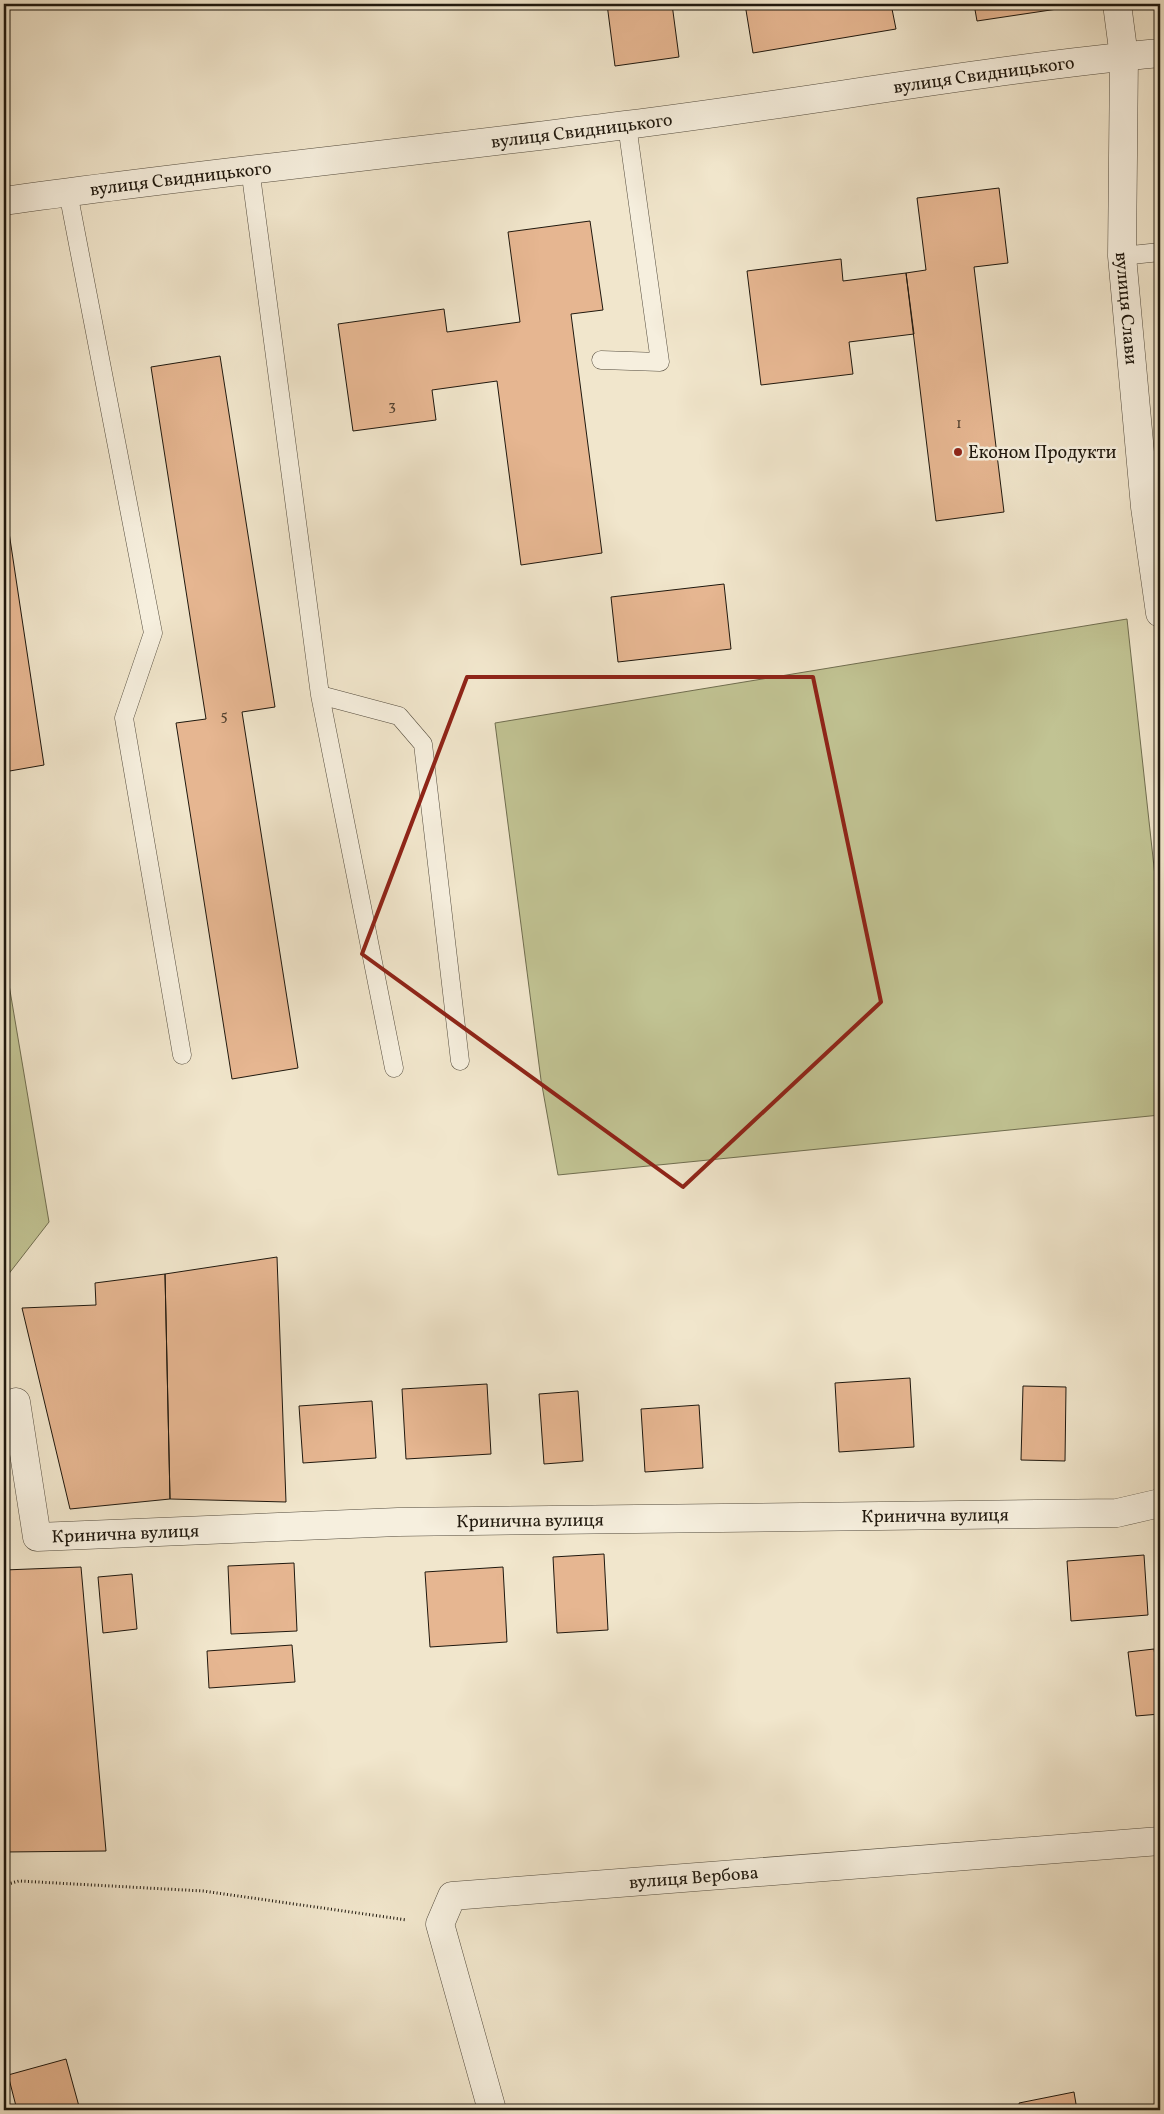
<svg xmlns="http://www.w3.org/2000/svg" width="1164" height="2114" viewBox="0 0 1164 2114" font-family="Vollkorn,serif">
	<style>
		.green { fill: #c1c393; stroke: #706e50 }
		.building { fill: #e6b691; stroke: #1f180e }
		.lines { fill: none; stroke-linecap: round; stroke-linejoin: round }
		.service-casing { stroke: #544c3e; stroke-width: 19 }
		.minor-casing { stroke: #544c3e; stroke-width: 29 }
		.path { stroke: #1f180e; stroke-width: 3; stroke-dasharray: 1 2.5; stroke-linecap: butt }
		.service { stroke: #f6efde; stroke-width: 18 }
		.minor { stroke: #f6efde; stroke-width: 28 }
		.marked { fill: none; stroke: #8f2418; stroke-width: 4; stroke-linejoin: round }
		.poi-dot { fill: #8f2418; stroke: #f6efde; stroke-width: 2 }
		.labels { text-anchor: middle; stroke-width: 5; stroke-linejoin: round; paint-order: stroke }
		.number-label { font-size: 15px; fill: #51402f }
		.street-label { font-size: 18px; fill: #1f180e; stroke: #f6efde }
		.poi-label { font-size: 18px; fill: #1f180e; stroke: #f6efde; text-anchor: start }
	</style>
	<rect width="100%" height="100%" fill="#f1e6cc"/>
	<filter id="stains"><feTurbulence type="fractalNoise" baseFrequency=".004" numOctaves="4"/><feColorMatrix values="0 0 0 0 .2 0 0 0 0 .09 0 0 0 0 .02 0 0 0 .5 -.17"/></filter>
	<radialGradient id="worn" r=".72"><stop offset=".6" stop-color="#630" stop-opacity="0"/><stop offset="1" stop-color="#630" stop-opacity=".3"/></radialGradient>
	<path class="green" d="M1127,619L1160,922V1115L558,1175L541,1080L495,723Z
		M4,955L49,1222L4,1280Z"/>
	<path class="building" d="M607,4H672L679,57L615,66Z
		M745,4H891L896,29L753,53Z
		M974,4H1064V8L977,21Z
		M999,188L1008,263L974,267L1004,512L936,521L906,273L926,270L917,198Z
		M590,221L603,310L571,314L602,553L521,565L497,381L432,390L436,420L353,431L338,324L444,309L447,332L520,322L508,232Z
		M841,259L843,281L906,273L914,334L849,342L853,374L761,385L747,271Z
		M220,356L275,707L242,712L298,1068L232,1079L176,723L206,719L151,367Z
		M4,499L44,765L4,772Z
		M724,584L731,649L618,662L611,597Z
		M277,1257L286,1502L170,1499L165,1274Z
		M165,1274L170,1499L70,1509L22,1308L96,1305L95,1283Z
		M910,1378L914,1447L839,1452L835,1383Z
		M487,1384L491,1454L406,1459L402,1389Z
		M1023,1386L1066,1387L1065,1461L1021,1460Z
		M578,1391L583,1461L544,1464L539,1394Z
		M372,1401L376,1458L303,1463L299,1406Z
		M699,1405L703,1468L645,1472L641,1409Z
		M604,1554L608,1630L557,1633L553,1557Z
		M1144,1555L1148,1615L1071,1621L1067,1561Z
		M294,1563L297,1631L231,1634L228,1566Z
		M81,1567L106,1851L4,1852V1570Z
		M503,1567L507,1642L430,1647L425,1572Z
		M132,1574L137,1629L103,1633L98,1577Z
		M292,1645L295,1682L209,1688L207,1651Z
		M1154,1649L1157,1670H1160V1714L1136,1716L1128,1652Z
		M66,2059L80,2110H17L8,2075Z
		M1074,2092L1077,2110H1020L1019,2103Z"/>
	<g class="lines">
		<g class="service-casing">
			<path id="service" d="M250,168L320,695L399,716L423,744L460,1061
				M68,192L153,633L124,718L182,1055
				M1122,256L1160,252
				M601,360L660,362L627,125
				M320,695L394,1068"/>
		</g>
		<g class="minor-casing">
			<g id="minor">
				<path id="s1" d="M1117,4L1124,57L1122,256L1145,507L1160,613"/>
				<path id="s2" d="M4,201C211,172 419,152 626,125C804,103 981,70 1160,53"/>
				<path id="s3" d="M16,1402L37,1537L398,1522L1117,1513L1160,1503"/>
				<path id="s4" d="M492,2110L440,1924L452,1896L1160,1841"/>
			</g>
		</g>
		<path class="path" d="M4,1885L19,1881L203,1891L407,1920"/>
		<use href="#service" class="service"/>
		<use href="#minor" class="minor"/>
	</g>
	<path class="marked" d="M467,677H813L881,1002L683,1187L362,954Z"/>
	<circle class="poi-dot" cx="958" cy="452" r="5"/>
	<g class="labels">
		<g class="number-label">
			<text x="392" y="410">3</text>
			<text x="959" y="428">1</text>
			<text x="224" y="720">5</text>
		</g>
		<g class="street-label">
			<text dy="6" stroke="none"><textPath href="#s2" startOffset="988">вулиця Свидницького</textPath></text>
			<text dy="6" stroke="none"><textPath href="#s2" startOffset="582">вулиця Свидницького</textPath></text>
			<text dy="6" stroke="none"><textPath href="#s2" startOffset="178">вулиця Свидницького</textPath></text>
			<text dy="6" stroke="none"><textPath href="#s1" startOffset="305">вулиця Слави</textPath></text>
			<text dy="6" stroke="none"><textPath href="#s3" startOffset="1035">Кринична вулиця</textPath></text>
			<text dy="6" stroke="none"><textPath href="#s3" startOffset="630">Кринична вулиця</textPath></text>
			<text dy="6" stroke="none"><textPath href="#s3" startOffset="225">Кринична вулиця</textPath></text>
			<text dy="6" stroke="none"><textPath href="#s4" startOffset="466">вулиця Вербова</textPath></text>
		</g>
		<g class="poi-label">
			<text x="968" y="458">Економ Продукти</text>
		</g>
	</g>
	<rect width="1164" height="2114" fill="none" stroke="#f1e6cc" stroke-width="20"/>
	<rect x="5" y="5" width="1154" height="2104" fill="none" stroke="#1f180e" stroke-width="2.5"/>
	<rect x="10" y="10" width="1144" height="2094" fill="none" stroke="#1f180e"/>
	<rect width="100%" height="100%" filter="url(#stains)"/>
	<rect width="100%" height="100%" fill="url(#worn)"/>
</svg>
